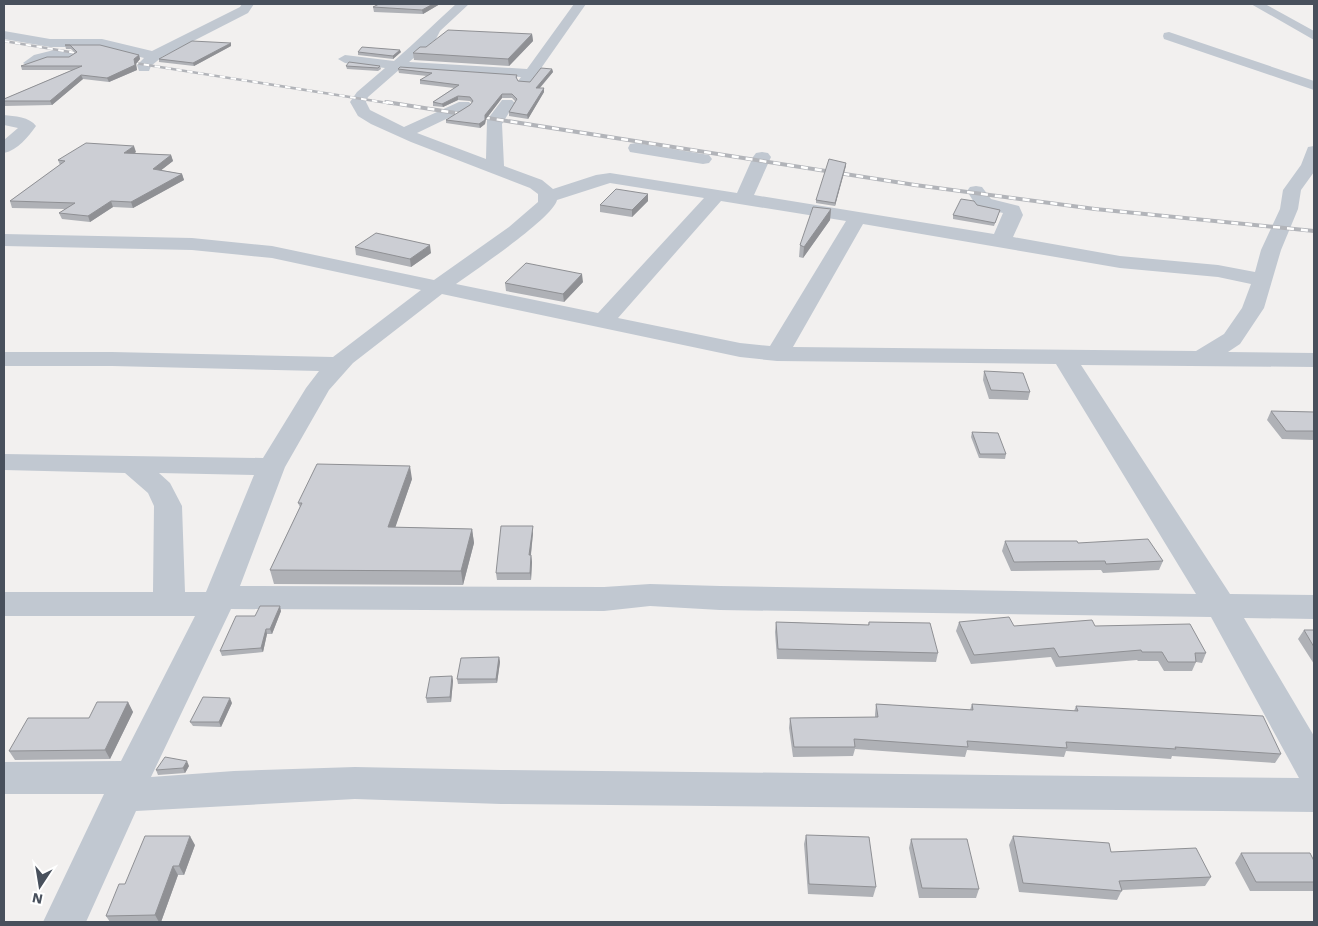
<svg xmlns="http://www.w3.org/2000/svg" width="1318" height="926" viewBox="0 0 1318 926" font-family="'Work Sans',sans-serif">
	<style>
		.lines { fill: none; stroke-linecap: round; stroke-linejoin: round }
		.minor { fill: #c1c8d1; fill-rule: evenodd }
		.rail-far1-casing { stroke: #b2b4b9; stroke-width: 2.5 }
		.rail-casing { stroke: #b2b4b9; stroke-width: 4 }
		.rail-far1 { stroke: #fff; stroke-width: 2; stroke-dasharray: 5.5; stroke-linecap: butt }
		.rail { stroke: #fff; stroke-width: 2.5; stroke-dasharray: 7; stroke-linecap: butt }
		.wall { fill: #afb1b6 }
		.shaded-wall { fill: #8f9094 }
		.building { fill: #ccced4; stroke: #8f9094 }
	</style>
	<rect width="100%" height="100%" fill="#f2f0ef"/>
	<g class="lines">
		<path class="minor" d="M242,4H254L248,13L162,57L151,66L149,71H139L137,65L144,58L102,47H50L4,39V31L50,39H102L152,51L240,7Z
			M456,4H469L440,31L436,39L409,62L527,69L574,4H586L530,84H520L518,81L521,77L400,69L368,97L366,102L370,110L404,127L459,102H469L472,105L469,108L417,133L486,159L487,120L502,100H512L515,103L502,124L504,166L542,180L553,189L596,175L610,173L737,193L753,157L756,153L762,152L768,153L771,157L754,195L994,234L1003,213L977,207L967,191L970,187L976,186L982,187L991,199L1019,206L1023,215L1013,237L1120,256L1218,265L1255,272L1261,250L1280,209L1283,190L1301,165L1308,147L1314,146V172L1301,190L1298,209L1281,250L1264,308L1240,344L1228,352L1314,353V367L1081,365L1230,594L1314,595V619L1244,618L1314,736V812L501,804L355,799L136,811L86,922H43L104,794H4V762L121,761L195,616H4V592H153L154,506L148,493L125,473L4,470V454L263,458L306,388L319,371L112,366H4V352H112L333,357L421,290L272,258L192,250L4,246V234L192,238L272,246L434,280L509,227L538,202V194L530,188L411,142L371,124L358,116L350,102L357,92L385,68L345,63L338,59L345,55L394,61C416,42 435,23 456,4ZM610,183L704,198L598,313L456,284C474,271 553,218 557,200ZM721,201L846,221L770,346L740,343L618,318ZM863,224L1120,268L1218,277L1251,284L1242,308L1224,334L1196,351L793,347ZM442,294L740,357L777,361L1056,364L1196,594L720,586L650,584L604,587L240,586L285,467L329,390L353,363ZM159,473L254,475L206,592H185L182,506L170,483ZM650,606L720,610L1211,617L1299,778L501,770L355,767L234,771L151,777L231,609L604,611Z
			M1251,4H1265L1314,31V40Z
			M1169,32L1314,81V90L1164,39L1163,36L1164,33Z
			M54,50L70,51L77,55L70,59H48L30,67L23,63L34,55Z
			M4,115C14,116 30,117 36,126C28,137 18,150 4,153V140L18,128L4,125Z
			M636,143L703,154L709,155L712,159L709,163L703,164L630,152L628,148L630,144Z"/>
		<g class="rail-far1-casing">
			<path id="rail-far1" d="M4,41L88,55
				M122,61L394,104"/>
		</g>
		<g class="rail-casing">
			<path id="rail" d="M386,102L915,185L1095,209L1314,231"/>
		</g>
		<use href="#rail-far1" class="rail-far1"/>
		<use href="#rail" class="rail"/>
	</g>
	<path class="wall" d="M379,4H440L423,14L374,12L373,7Z
		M532,34L533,41L509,66L414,60L413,53L426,47Z
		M65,45L139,55L140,59L136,64L137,70L109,82L83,79L52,105L4,106V99L72,70H22L21,66L69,57L75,53L71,49H66Z
		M231,46L194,66L159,62V59Z
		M358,52H401L393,59L358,55Z
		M346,66H380L381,69L378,71L347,69Z
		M398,69L517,75V79L518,81L530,82L552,69L553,72L540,88L544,92L528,119L509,116V112L515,101L512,98H502L486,119L485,124L480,128L446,123V120L470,105L472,103L470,101L458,100L443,107L433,106V102L454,88L420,84V80L427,76L399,73Z
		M136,152L134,153L171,155L173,161L161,170L182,174L184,180L133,208L113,207L90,222L62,219L59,213L65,209L12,208L10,201L60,165L58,160Z
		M846,163L835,206L816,203V200Z
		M648,201L632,217L600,212V205Z
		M977,205L1000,210L994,226L953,219V215Z
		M831,209L830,220L803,258L799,257L800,245Z
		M355,247L431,253L411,267L356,255Z
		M583,282L564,302L506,291L505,283Z
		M984,371L1030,392L1028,400L989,399L983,380Z
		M1271,411L1314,412V440L1282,439L1267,420Z
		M972,432L1006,454L1005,459L979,458L971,437Z
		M412,479L395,527L472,529L474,543L463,585L274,584L270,570L300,507L298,503Z
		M533,533L531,555L532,562L531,580H497L496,573Z
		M1005,541L1078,543L1163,561L1159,570L1103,573L1101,570L1011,571L1002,551Z
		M281,611L272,634H267L263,652L222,656L220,651L255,616Z
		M776,622L868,625L869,622L938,653L936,662L777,659L775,632Z
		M959,622L1014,626H1095L1206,653L1202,663L1196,662L1192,671H1164L1158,661H1138L1137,660L1056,667L1051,657L971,664L956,631Z
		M1304,630H1314V664L1298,639Z
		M499,657L500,662L497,683L458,684L457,679Z
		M452,676L453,681L451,702L427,703L426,698Z
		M128,702L133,712L110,759L15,760L9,751Z
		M232,703L221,727L193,726L190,722Z
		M876,704L970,710L972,704L1074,711L1076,706L1281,754L1275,763L1172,756L1171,759L1066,751L1064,757L967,750L965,757L855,749L853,756L793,757L789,728L790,718L875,717V714Z
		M189,766L185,773L158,775L156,770Z
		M806,835L876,887L873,897L808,894L804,844Z
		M1013,836L1111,852L1211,877L1205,886L1122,890L1117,900L1019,892L1009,845Z
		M911,839L979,889L976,898H919L909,848Z
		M195,845L184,875H178L161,922H110L106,916L125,884Z
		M1241,853L1314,861V891H1250L1235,863Z"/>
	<path class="shaded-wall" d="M433,4H440L423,14L422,10Z
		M532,34L533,41L509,66L508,59Z
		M231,43V46L194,66L193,63Z
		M400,50L401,52L393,59V56Z
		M139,55L140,59L136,64L137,70L109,82L107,78L134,59Z
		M552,69L553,72L537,91L536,88Z
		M81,75L83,79L52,105L50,101Z
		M544,88V92L528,119L527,115Z
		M502,94V98L486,119L485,124L480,128L479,124L485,115Z
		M458,96V100L443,107L442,104Z
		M134,146L136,152L126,159L124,153Z
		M171,155L173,161L155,175L153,169Z
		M846,163V166L835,206V203Z
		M182,174L184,180L133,208L131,202Z
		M648,194V201L632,217V210Z
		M111,201L113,207L90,222L88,216Z
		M831,209L830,220L803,258L804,247Z
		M430,245L431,253L411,267L410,259Z
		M582,274L583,282L564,302L563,294Z
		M410,466L412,479L391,540L388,527Z
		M533,526V533L530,562L529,555Z
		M472,529L474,543L463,585L461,571Z
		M531,555L532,562L531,580L530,573Z
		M280,606L281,611L272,634L270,629Z
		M266,629L267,634L263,652L261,648Z
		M499,657L500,662L497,683L496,679Z
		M452,676L453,681L451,702L450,697Z
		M230,698L232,703L221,727L219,722Z
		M128,702L133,712L110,759L105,750Z
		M187,761L189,766L185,773L183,768Z
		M190,836L195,845L184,875L179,866Z
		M173,866L178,875L161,922H159L155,915Z"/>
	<path class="building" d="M379,4H433L422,10L373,7Z
		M448,30L532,34L508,59L413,53L420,47H426Z
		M192,41L231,43L193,63L159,59Z
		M65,45H100L139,55L134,59L135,65L107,78L81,75L50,101H4V99L82,66H21L47,57H69L77,52L70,45Z
		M362,47L400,50L393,56L358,52Z
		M349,62L380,66L378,68L346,66Z
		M400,67L517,75L516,77L518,81L530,82L541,68L552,69L536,88H544L527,115L509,112L517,99L512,94H502L485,115V120L479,124L446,120L470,105L473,101L470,97L458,96L442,104L433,102L459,85L420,80L432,73L398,69Z
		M86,143L134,146L124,153L171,155L153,169L182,174L131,202L111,201L88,216L59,213L75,203L10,201L65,161L58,160Z
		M829,159L846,163L835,203L816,200Z
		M616,189L648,194L632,210L600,205Z
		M961,199L974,201L977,205L1000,210L995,223L953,215Z
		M813,207L831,209L804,247L800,245Z
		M376,233L430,245L410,259L355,247Z
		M526,263L582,274L563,294L505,283Z
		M984,371L1023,373L1030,392L991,390Z
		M1271,411L1314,412V431H1286Z
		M972,432L998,433L1006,454H980Z
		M317,464L410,466L388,527L472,529L461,571L270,570L302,503H298Z
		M501,526H533L529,555H531L530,573H496Z
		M1148,539L1163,561L1106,564L1105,561L1014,562L1005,541H1077L1078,543Z
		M260,606H280L270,629H266L261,648L220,651L236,616H255Z
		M1009,617L1014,626L1092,620L1095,626L1190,624L1206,653H1195L1196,662H1168L1162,652H1142L1141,650L1059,657L1054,648L974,655L959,622Z
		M776,622L869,625V622L930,623L938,653L778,649Z
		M1304,630H1314V647Z
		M499,657L496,679H457L461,658Z
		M452,676L450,697L426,698L430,677Z
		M203,697L230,698L219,722H190Z
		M97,702H128L105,750L9,751L28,718H89Z
		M876,704L973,710L972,704L1078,711L1076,706L1263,716L1281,754L1175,747L1176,749L1066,742L1067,748L967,741L968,747L854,739L855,747H794L790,718L878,717Z
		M165,757L187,761L183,768L156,770Z
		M806,835L869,837L876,887L809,884Z
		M145,836H190L179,866H173L155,915L106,916L119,884H125Z
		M1013,836L1109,843L1111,852L1196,848L1211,877L1119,881L1122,891L1023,883Z
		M911,839H967L979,889L922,888Z
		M1241,853H1310L1314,861V882H1256Z"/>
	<rect width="1318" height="926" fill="none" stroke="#48505c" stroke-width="10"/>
	<g transform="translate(40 886) rotate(192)" stroke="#ffffff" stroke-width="4" paint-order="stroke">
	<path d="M0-4L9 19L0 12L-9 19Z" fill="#48505c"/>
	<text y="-8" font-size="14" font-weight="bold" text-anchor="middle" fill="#48505c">N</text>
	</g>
</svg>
